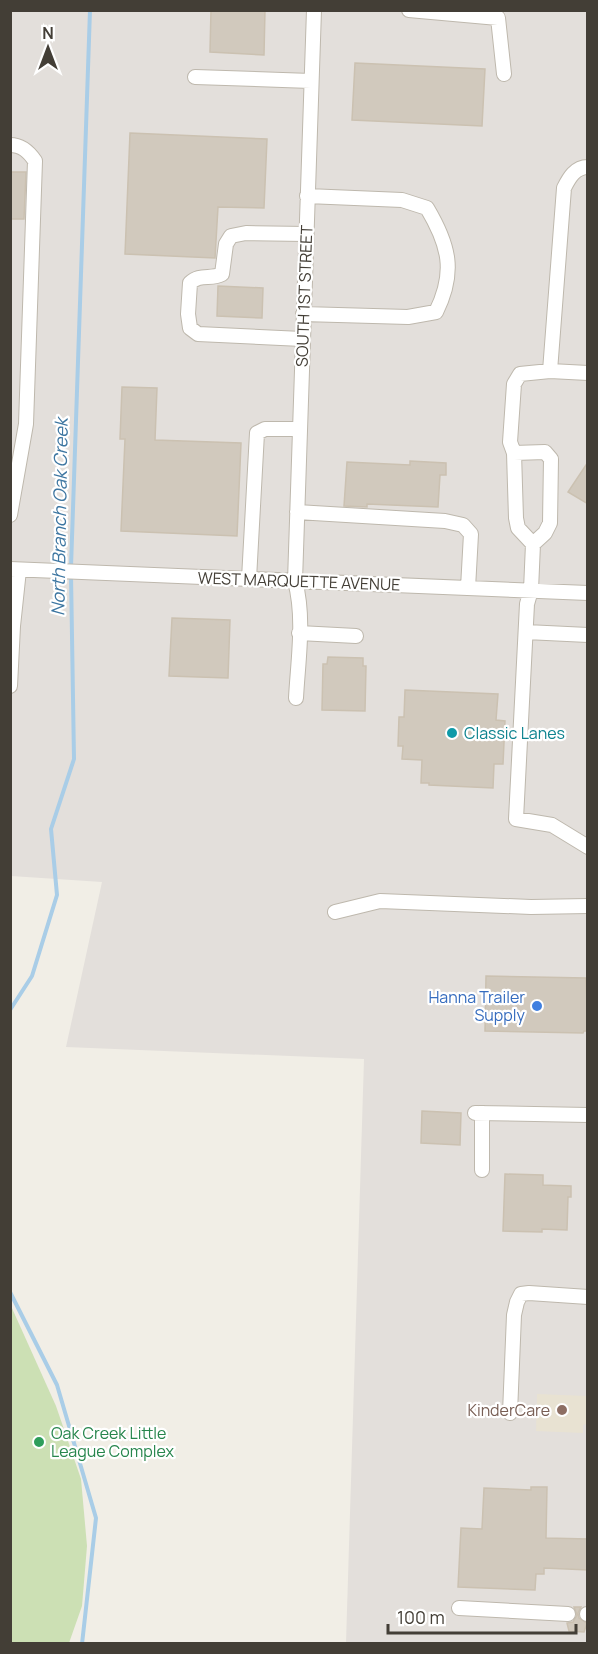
<svg xmlns="http://www.w3.org/2000/svg" width="598" height="1654" viewBox="0 0 598 1654" font-family="Manrope,sans-serif">
	<style>
		.industrial { fill: #e3dfdb }
		.education { fill: #e8e2d2 }
		.green { fill: #cce0b4 }
		.lines { fill: none; stroke-linecap: round; stroke-linejoin: round }
		.stream { stroke: #a9cde7; stroke-width: 4 }
		.building { fill: #d1c9bd; stroke: #cbc1b1; stroke-width: 1.5 }
		.minor-casing { stroke: #beb8ad; stroke-width: 16 }
		.minor { stroke: #fff; stroke-width: 14 }
		.culture-dot { fill: #0f9aa8; stroke: #fff; stroke-width: 2 }
		.shop-dot { fill: #3f7fe0; stroke: #fff; stroke-width: 2 }
		.education-dot { fill: #8d6e63; stroke: #fff; stroke-width: 2 }
		.leisure-dot { fill: #2e9e5b; stroke: #fff; stroke-width: 2 }
		.labels { text-anchor: middle; stroke-width: 4.5; stroke-linejoin: round; paint-order: stroke }
		.street-label { font-size: 16px; fill: #433e36; stroke: #fff }
		.culture-label { font-size: 16px; fill: #0d838f; stroke: #fff; text-anchor: start }
		.shop-label { font-size: 16px; fill: #366cbe; stroke: #fff; text-anchor: end }
		.education-label { font-size: 16px; fill: #785e54; stroke: #fff; text-anchor: end }
		.leisure-label { font-size: 16px; fill: #27864d; stroke: #fff; text-anchor: start }
		.water-label { font-size: 18px; font-style: italic; fill: #3d76a1; stroke: #fff }
	</style>
	<rect width="100%" height="100%" fill="#f1eee6"/>
	<path class="industrial" d="M10,11H587V1643H346L364,1059L66,1047L102,882L11,876Z"/>
	<path class="education" d="M537,1394L587,1396L586,1424L583,1425V1433L536,1431Z"/>
	<path class="green" d="M11,1306L56,1406L81,1479L87,1546L82,1606L69,1643H11Z"/>
	<g class="lines">
		<path class="stream" d="M71,567L90,10
			M10,1010L32,976L57,895L51,829L74,759L71,575
			M10,1292L57,1385L96,1518L82,1644"/>
	</g>
	<path class="building" d="M211,10H265L264,55L210,52Z
		M355,63L485,69L482,126L352,120Z
		M130,133L267,139L264,208L218,207L215,258L125,254Z
		M10,172H26L24,219H10Z
		M218,286L263,288L262,318L217,316Z
		M122,387L157,388L155,440L241,443L237,536L121,531L125,439H120Z
		M410,461L446,463V475H440L438,507L367,504V507L344,506L347,462L410,465Z
		M588,462V504L568,492Z
		M172,618L230,620L228,678L169,676Z
		M328,657L363,658V666H366L365,711L322,710L323,664H327Z
		M405,690L498,694L496,720L505,721L503,764H494L493,788L429,785V783H421L422,760L402,759L403,746H398L399,717H404Z
		M486,976L586,978L588,1031H584L583,1033L485,1031Z
		M422,1111L461,1113L460,1145L421,1143Z
		M505,1174L543,1175V1185L571,1186V1197H568L567,1230L542,1229V1232L503,1231Z
		M531,1487H547L546,1538L588,1539V1570L544,1568V1574H536L535,1590L458,1587L461,1528L482,1529L484,1488L531,1490Z
		M574,1607H581L578,1613L579,1618L587,1623L584,1632L569,1631L567,1623L573,1622L577,1615Z"/>
	<g class="lines">
		<g class="minor-casing">
			<path id="minor" d="M409,10L498,18L504,74
				M195,77L311,81
				M10,145C22,145 29,152 35,161L26,424L10,515
				M588,167C575,167 569,178 564,188L550,371L588,373
				M303,314L408,317L436,312C456,272 449,245 427,208L402,200L307,196
				M302,339L198,334L190,328L188,314L190,283C200,273 211,280 222,274L226,244L231,236L246,233L306,234
				M550,371L520,374L514,384L510,442L514,453L516,518L518,528L533,544L531,590L527,604L516,819L552,825L588,847
				M514,453L545,452L551,459L550,523L545,533L533,544
				M297,512L445,521L463,525L471,534L468,588
				M10,569L588,593
				M249,579L257,433L265,429H300
				M526,632L588,635
				M299,633L356,636
				M10,686L13,626L19,570
				M296,698C298,660 305,618 295,581L314,10
				M335,912L380,901L531,907L588,906
				M475,1113L588,1115
				M482,1113V1170
				M510,1413L514,1315L517,1302L521,1294L529,1293L588,1297
				M459,1608L568,1614
				M587,1614H588"/>
		</g>
		<use href="#minor" class="minor"/>
	</g>
	<circle class="culture-dot" cx="452" cy="733" r="6"/>
	<circle class="shop-dot" cx="537" cy="1006" r="6"/>
	<circle class="education-dot" cx="562" cy="1410" r="6"/>
	<circle class="leisure-dot" cx="39" cy="1442" r="6"/>
	<g class="labels">
		<g class="street-label">
			<text transform="translate(304 296) rotate(-88)" y="6">SOUTH 1ST STREET</text>
			<text transform="translate(299 581) rotate(2)" y="6">WEST MARQUETTE AVENUE</text>
		</g>
		<g class="culture-label">
			<text x="464" y="739">Classic Lanes</text>
		</g>
		<g class="shop-label">
			<text x="525" y="1003">Hanna Trailer<tspan x="525" dy="18">Supply</tspan></text>
		</g>
		<g class="education-label">
			<text x="550" y="1416">KinderCare</text>
		</g>
		<g class="leisure-label">
			<text x="51" y="1439">Oak Creek Little<tspan x="51" dy="18">League Complex</tspan></text>
		</g>
		<g class="water-label">
			<text transform="translate(60 517) rotate(-89)" y="6">North Branch Oak Creek</text>
		</g>
	</g>
	<rect width="598" height="1654" fill="none" stroke="#433e36" stroke-width="24"/>
	<g transform="translate(48 48)" stroke="#ffffff" stroke-width="4.5" paint-order="stroke">
	<path d="M0-4.5L10 22L0 15L-10 22Z" fill="#433e36"/>
	<text y="-9" font-size="16" font-weight="bold" text-anchor="middle" fill="#433e36">N</text>
	</g>
	<path d="M388 1624v9h188v-9" fill="none" stroke="#433e36" stroke-width="3"/>
	<text x="397" y="1624" font-size="18" fill="#433e36" stroke="#ffffff" stroke-width="4.5" paint-order="stroke">100 m</text>
</svg>
